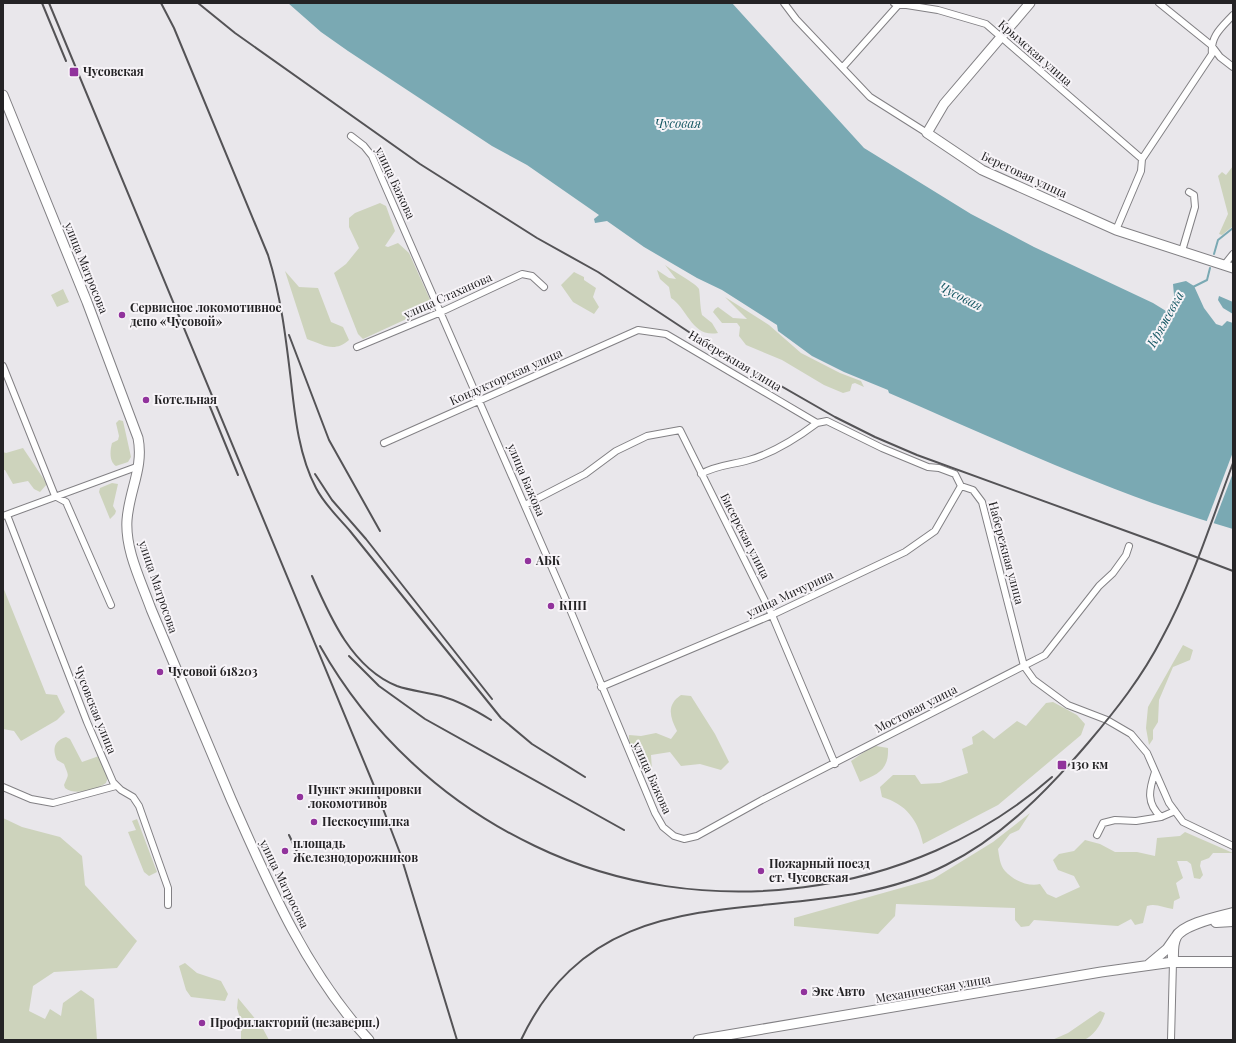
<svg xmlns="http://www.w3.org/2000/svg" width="1236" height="1043" viewBox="0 0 1236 1043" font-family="'Playfair Display',serif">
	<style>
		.green { fill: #cdd3bc }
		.water { fill: #7aa9b3 }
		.pier { fill: #e9e7eb }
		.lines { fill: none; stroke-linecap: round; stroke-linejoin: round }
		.stream { stroke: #7aa9b3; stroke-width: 2 }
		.street-casing { stroke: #828084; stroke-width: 8 }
		.secondary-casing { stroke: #828084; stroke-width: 11 }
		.primary-casing { stroke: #828084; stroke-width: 12 }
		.street { stroke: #fff; stroke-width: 6 }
		.secondary { stroke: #fff; stroke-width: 9 }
		.primary { stroke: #fff; stroke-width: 10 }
		.rail { stroke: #545356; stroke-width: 2 }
		.poi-dot { fill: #91339c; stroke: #f7f4f8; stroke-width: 1.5 }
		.labels { text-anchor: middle; stroke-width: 4; stroke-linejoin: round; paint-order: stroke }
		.street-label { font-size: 12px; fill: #242325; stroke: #f7f4f8 }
		.poi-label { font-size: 12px; font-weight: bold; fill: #242325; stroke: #f7f4f8; text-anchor: start }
		.water-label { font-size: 13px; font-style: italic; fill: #175864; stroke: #f7f4f8 }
	</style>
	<rect width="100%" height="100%" fill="#e9e7eb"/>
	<path class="green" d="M1233,166V226L1222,235L1219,234L1228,214L1218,176L1222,172L1226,175Z
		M380,203L386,206L395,231L385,246L388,247L398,243L409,253L432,304L426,310L363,339L358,334L334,273L346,264L359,248L349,227V218L355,213Z
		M665,265C671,270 697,284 699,289C700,294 700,307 702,315L712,323L718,333C692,338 688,309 671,298L669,287L660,279L657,270L669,278L676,279Z
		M285,271L299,287L318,288L331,322L343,327L349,340C334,353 324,345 307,339Z
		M574,272L584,277V280L596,288L593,297L599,307L594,314L573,302L561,285Z
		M63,289L69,302L57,307L51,295Z
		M725,297L769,325L801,353L840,373L861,381L864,387L855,383L852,384L850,391L843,393L824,385L782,360L746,345L739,336L740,327L737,323H722L713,312L715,309L718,307L733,318L747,319Z
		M119,420L123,421L131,457L128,462L116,466C109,461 110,451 112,443L118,440L119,436L116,423Z
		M23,448L47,484L40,492L34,489L28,481L13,484L5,470H3V452L6,453Z
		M112,483L118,484L113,506L116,511L115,514L110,519L99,492L100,488Z
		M3,587L46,694L57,695L65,712L57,720L21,741L14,731L3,729Z
		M1183,645L1193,650L1190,660L1173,667L1159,700L1158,722L1153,730V739L1149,745L1146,728L1148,707Z
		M681,695L691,696L715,734L729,762L721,770L700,764L681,766L670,752L651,755L652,771L647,773C637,764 628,747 629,735L641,736L656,733L671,739L677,731C670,717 666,705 681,695Z
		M1053,702L1077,715L1085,724L1081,735L998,805L923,844C918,820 906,804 882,797L880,787L893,775H915L921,784L940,783L968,773L962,749L973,744L972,737L983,730L994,739L1017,721L1026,726L1046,703Z
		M66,737L70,739L82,762L99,756L108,777L106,783C96,790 75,796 65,788L64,785C69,773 69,777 64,764L57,760C52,749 54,741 66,737Z
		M876,746L888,748C889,770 878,774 860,782L851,761L867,750Z
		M1030,813L1019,830L1010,834L998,849C999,855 1000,866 1005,871C1013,880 1028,887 1040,884L1047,894L1056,898L1080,887L1074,876L1058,870L1053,860L1059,854L1074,851L1085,840L1100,844L1115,852H1137L1155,856L1157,838L1180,836L1185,832L1233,853H1213L1209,858L1201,861L1200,866L1203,875L1200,879L1194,878L1191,864L1187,861H1177L1183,878L1176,883L1180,898L1174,901L1173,909C1164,908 1156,903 1147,906L1143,923L1135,925L1131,919L1118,926L1034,920L1029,926L1021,927L1015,920V908L896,904L895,916L878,934L794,926V918L933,879L993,842Z
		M3,818L22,827L60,837L82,856L85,885L137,941L117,968L54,972L33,986L29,1011L45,1019L50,1009L61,1016L63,1003L81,990L94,999L97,1040H3Z
		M137,819L157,872L149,876L144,872L128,832L136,830L132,821Z
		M185,963L197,973L221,981L228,994L225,1001L191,997L186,990L179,966Z
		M238,998L262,1027L269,1040H241V1022L237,1008Z
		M1100,1011L1105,1013C1102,1023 1094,1036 1084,1040C1077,1042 1060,1040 1052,1040L1068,1033Z"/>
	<path class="water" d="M288,3H732L864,148L971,214L1034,247L1153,303L1166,311L1175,306L1173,284L1186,281L1194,286L1204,308L1216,324L1222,326L1227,321L1233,323V529C1115,495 1002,442 889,393L888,390L844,372L812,356L778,331L777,325L722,290L697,278L644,247L607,221L595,223L594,219L599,215L527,165L492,146L348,51L321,32Z
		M1219,296L1233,302V314L1223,308L1218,300Z"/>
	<path class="pier" d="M1233,452V473L1213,525L1206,523Z"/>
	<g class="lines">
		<path class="stream" d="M1214,254L1218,240L1233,228
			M1193,287L1207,280L1210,268"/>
		<g class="street-casing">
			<path id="street" d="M784,3L796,19L870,97L927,133
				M894,3L938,10L986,24L1142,159
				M1159,3L1211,45L1220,57L1233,67
				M843,67L900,3
				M351,136L364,146L372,156L569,607L655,813L663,827L674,836L684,839L697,836L762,800L1045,655L1099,586L1113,573L1126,555L1129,546
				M1116,230L1141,171L1142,159L1212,54C1210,36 1222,27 1233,15
				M1182,251L1195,207L1194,195L1189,192
				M1225,264L1233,254
				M357,347L441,312L522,274L532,276L544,287
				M3,366L55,496L66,502L111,605
				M384,443L638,330L666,334L817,423L827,421L882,448L928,467L939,468L955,474L961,486L973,490L982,502L1024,666L1034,680L1068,705L1107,720L1131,734L1147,753L1169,803L1183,822L1233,846
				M701,474C716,465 732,465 749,460C773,453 797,438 817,423
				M525,505L585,474L616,451L647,436L680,430L772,615L835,764
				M7,515L87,722L113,782L121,790L133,797L139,806L168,888V905
				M3,516L139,466
				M601,687L772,615L905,552L935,531L961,486
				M1155,772C1149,790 1146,803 1161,817L1175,811
				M3,787L31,799L53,803L116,786
				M1097,835L1103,823L1115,820L1136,821L1161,817
				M1171,1040L1173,962"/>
		</g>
		<g class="secondary-casing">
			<path id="secondary" d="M1030,3L944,104L927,133L982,170L1116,230L1233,268
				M3,95L87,302L138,438C144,467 129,491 127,520C125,550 141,581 151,609C178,672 204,736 231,799C268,883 306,972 369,1040
				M1148,965L1167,949L1174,939
				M698,1040L1101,972L1173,962"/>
		</g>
		<g class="primary-casing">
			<path id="primary" d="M1233,913C1218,917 1183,924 1176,937C1172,944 1173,954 1173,962H1233
				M1216,922L1233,921"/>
		</g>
		<use href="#street" class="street"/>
		<use href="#secondary" class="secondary"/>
		<use href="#primary" class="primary"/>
		<path class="rail" d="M42,3L66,61
			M49,3L377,793L400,853L457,1040
			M161,3L174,28L268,255C281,296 286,339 291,381C295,417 299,456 316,488C324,504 338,517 350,531L501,718L532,744L585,777
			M198,3L235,33L420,164L537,238L598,272L704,342L835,417L875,437L917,455L1159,543L1233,571
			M289,335L329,440L380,531
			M206,397L238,475
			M315,474L332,500L366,539L492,699
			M312,576C330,617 352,668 397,686C411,691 427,692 441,696C459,701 475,710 491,720
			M320,646C369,733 444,803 535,846C700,926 914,899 1052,777
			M349,656L379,686L425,719L624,830
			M289,835L300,858
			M521,1040C609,854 799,940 946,865C1002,837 1047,791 1088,743C1116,710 1142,677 1162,638C1192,583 1211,522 1233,463"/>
	</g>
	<g class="poi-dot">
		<rect x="69" y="67" width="10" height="10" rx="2"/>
		<circle cx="122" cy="315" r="4"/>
		<circle cx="146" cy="400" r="4"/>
		<circle cx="528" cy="561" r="4"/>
		<circle cx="551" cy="606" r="4"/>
		<circle cx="160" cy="672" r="4"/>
		<rect x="1057" y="760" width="10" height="10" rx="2"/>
		<circle cx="300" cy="797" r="4"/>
		<circle cx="314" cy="822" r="4"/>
		<circle cx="285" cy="851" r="4"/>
		<circle cx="761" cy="871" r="4"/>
		<circle cx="804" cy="992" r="4"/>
		<circle cx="202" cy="1023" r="4"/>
	</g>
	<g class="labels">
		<g class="street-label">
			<text transform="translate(1035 53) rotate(41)" y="4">Крымская улица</text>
			<text transform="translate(1024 175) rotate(25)" y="4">Береговая улица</text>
			<text transform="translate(395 183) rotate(65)" y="4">улица Бажова</text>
			<text transform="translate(86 268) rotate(68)" y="4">улица Матросова</text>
			<text transform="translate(448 296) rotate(-24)" y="4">улица Стаханова</text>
			<text transform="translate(735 361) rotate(31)" y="4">Набережная улица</text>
			<text transform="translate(506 377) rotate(-24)" y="4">Кондукторская улица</text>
			<text transform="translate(526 480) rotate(67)" y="4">улица Бажова</text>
			<text transform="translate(745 536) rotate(63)" y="4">Бисерская улица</text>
			<text transform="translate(1006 553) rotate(75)" y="4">Набережная улица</text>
			<text transform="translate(158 587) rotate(71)" y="4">улица Матросова</text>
			<text transform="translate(790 594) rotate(-25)" y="4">улица Мичурина</text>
			<text transform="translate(916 709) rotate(-27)" y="4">Мостовая улица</text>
			<text transform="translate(95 710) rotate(68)" y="4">Чусовская улица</text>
			<text transform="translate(652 778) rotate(66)" y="4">улица Бажова</text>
			<text transform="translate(284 884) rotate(64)" y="4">улица Матросова</text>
			<text transform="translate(933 989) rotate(-10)" y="4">Механическая улица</text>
		</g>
		<g class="poi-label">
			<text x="83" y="76">Чусовская</text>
			<text x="130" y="312">Сервисное локомотивное<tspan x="130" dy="14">депо «Чусовой»</tspan></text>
			<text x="154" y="404">Котельная</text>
			<text x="536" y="565">АБК</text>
			<text x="559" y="610">КПП</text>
			<text x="168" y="676">Чусовой 618203</text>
			<text x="1071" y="769">130 км</text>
			<text x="308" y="794">Пункт экипировки<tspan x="308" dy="14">локомотивов</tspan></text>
			<text x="322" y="826">Пескосушилка</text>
			<text x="293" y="848">площадь<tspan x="293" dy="14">Железнодорожников</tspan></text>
			<text x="769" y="868">Пожарный поезд<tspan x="769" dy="14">ст. Чусовская</tspan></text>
			<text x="812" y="996">Экс Авто</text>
			<text x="210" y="1027">Профилакторий (незаверш.)</text>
		</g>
		<g class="water-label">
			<text x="678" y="128">Чусовая</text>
			<text transform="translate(961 296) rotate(27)" y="5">Чусовая</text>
			<text transform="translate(1165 319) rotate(-61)" y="5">Кряжевка</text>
		</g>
	</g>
	<rect width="1236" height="1043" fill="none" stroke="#242325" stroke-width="8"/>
</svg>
